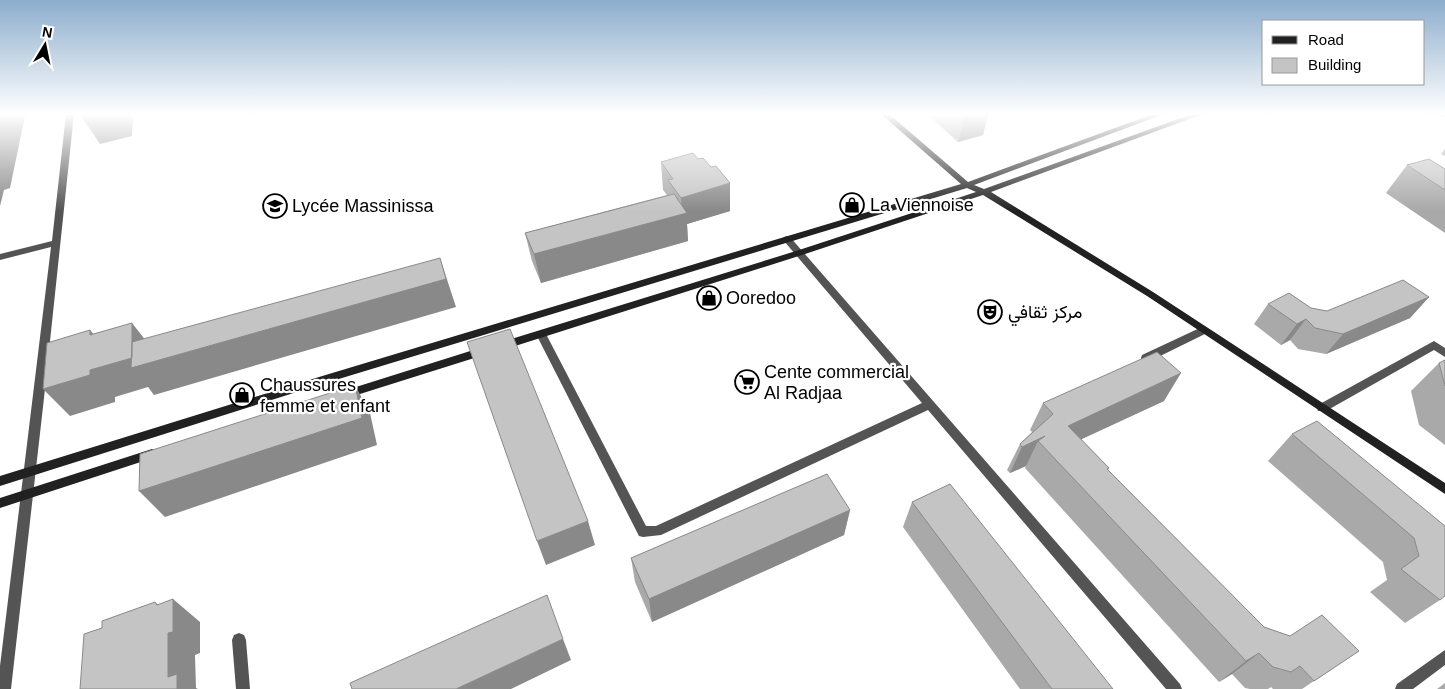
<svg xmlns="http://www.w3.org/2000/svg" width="1445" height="689" viewBox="0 0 1445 689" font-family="Arial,Vazirmatn,sans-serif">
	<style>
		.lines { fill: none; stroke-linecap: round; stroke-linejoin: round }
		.street { fill: #545454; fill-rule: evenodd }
		.secondary { fill: #212121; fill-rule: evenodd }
		.wall { fill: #a9a9a9 }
		.shaded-wall { fill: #898989 }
		.building { fill: #c4c4c4; stroke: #898989 }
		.labels { text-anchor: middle; stroke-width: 4.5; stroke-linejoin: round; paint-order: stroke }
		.poi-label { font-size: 18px; fill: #000; stroke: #fff; text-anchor: start }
	</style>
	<rect width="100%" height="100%" fill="#fff"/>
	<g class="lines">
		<path class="street" d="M66,114H74L44,398L11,689H0V666L51,247L0,260V254L52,241Z
			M787,236L790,237L1180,684L1182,689H1166L928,410L661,535L643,537L639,536L536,334L538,331H544L546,334L646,526H656L922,403L784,241L783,239L784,237Z
			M1204,326L1209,330L1207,333L1150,361H1142L1141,358L1142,355Z
			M1434,341L1445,348V357L1434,350L1326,411H1318L1317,408L1318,405Z
			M239,633L244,635L246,640L250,689H236L232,640L234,635Z
			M1445,650V665L1413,689H1395L1397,684Z"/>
		<path class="secondary" d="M881,114H889L968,182L1153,114H1164L974,185L984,189L1192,114H1203L991,192L1153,292L1445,483V494L1147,296L983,195L802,255L506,349L502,350L497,346L498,343L796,251L976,192L967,188L319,385L0,486V476L319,377L961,184Z
			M483,347L487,348L488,351L487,354L344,399L340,398L339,395L340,392Z
			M152,449L156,451L158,454L156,457L0,508V498Z"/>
	</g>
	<path class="wall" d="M927,114H988L983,135L958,142Z
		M1421,114H1445V117Z
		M1445,149V156L1441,154Z
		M698,159L711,167L730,183V211L687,224L688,241L541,283L532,261L525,233L667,195L663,190L661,162Z
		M1407,165L1445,169V233L1386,193Z
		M1429,297L1410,318L1326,354L1298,349L1290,340L1281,345L1254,324L1268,304L1327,311Z
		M1445,360V445L1419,425L1411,391L1439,363Z
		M1164,401L1081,439L1109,468L1108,470L1264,627L1290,636L1359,651L1302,689H1273L1271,687L1268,689H1250L1245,688L1232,674L1219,682L1025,468L1026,466L1010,473L1007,470L1020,444L1032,432L1030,430L1043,403Z
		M1292,434L1445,526L1440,600L1405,623L1370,592L1387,580L1383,562L1268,461Z
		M912,502L1113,689H1020L903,527Z
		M850,510L844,535L652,622L635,582L631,558Z
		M1445,683V689H1437Z"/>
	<path class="shaded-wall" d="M0,114H24L25,116L10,188L4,190L0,206Z
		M91,114H133L132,136L100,144L81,116Z
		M988,114L983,135L958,142L965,115Z
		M730,183V211L687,224L688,241L541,283L534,254L682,214L681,198Z
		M440,258L456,307L154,395L148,387L115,397V402L70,416L43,389L90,370V330L114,358L132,323L154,351Z
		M1429,297L1410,318L1326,354L1343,334Z
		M1306,319L1290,340L1281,345L1297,324Z
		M1181,373L1164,401L1054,452L1068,426Z
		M355,385L370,413L377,445L165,517L139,491Z
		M1045,436L1038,441L1026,466L1010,473L1022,447Z
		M850,510L844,535L652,622L649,599Z
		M588,521L595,545L546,565L537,541Z
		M173,599L200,622V653L195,655L196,688L198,689H177L168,677L155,602L173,617Z
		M563,639L571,660L511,689H456Z
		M1259,653L1232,674L1219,682L1246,661Z"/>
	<path class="building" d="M82,114H91L81,116Z
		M693,153L698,159L703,158L711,167L716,166L730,183L681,198L668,180L673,179L661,162Z
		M1429,159L1445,169V190L1407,165Z
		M674,194L687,213L534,254L525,233Z
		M440,258L446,279L131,368L132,342Z
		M1403,280L1429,297L1343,334L1315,328L1306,319L1297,324L1268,304L1289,293L1311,308L1327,311Z
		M132,323V358L90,370V375L43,389L47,343L90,330V335Z
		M510,329L588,521L537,541L467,342Z
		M1157,352L1181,373L1068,426L1109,468L1107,469L1264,627L1290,636L1322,615L1359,651L1314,681L1300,666L1291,672L1273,667L1259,653L1246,661L1038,441L1045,436L1022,447L1020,444L1053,414L1043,403Z
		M1445,360V386L1439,363Z
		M355,385L362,418L139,491L140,454Z
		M1317,421L1445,526V596L1440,600L1401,569L1419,556L1414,538L1292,434Z
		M827,474L850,510L649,599L631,558Z
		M950,484L1113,689H1052L912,502Z
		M547,595L563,639L456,689H352L350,683Z
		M173,599V632L168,633V677L177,674V689H80L84,634L102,628V621L155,602L157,605Z"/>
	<linearGradient id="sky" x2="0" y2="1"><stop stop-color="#8cadcc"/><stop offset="0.54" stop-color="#fff"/><stop offset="1" stop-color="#fff" stop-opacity="0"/></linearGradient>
	<rect width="1445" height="211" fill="url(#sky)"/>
	<defs>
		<g id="shop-ring" transform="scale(1.25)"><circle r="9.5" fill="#fff" stroke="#000" stroke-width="1.5"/><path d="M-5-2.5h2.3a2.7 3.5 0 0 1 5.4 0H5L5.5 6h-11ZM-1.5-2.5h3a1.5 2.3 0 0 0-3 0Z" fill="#000"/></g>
		<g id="school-ring" transform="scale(1.25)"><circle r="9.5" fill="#fff" stroke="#000" stroke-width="1.5"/><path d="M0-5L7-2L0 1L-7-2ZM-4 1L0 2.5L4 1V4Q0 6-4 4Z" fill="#000"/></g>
		<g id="theatre-ring" transform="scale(1.25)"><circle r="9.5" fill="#fff" stroke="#000" stroke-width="1.5"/><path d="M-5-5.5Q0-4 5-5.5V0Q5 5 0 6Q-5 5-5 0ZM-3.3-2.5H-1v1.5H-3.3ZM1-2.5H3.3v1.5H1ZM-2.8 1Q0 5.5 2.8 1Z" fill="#000"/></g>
		<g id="supermarket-ring" transform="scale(1.25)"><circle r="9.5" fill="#fff" stroke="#000" stroke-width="1.5"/><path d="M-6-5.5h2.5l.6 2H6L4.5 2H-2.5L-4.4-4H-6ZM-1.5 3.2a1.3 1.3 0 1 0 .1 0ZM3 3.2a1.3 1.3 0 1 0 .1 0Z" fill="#000"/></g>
	</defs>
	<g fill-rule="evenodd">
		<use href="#shop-ring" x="852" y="205"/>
		<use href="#school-ring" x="275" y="206"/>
		<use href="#shop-ring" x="709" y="298"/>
		<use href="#theatre-ring" x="990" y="312"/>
		<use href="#supermarket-ring" x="747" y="382"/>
		<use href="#shop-ring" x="242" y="395"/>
	</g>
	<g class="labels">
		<g class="poi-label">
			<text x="870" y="211">La Viennoise</text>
			<text x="292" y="212">Lycée Massinissa</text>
			<text x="726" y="304">Ooredoo</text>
			<text x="1008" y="318">مركز ثقافي</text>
			<text x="764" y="378">Cente commercial<tspan x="764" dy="21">Al Radjaa</tspan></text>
			<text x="260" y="391">Chaussures<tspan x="260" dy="21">femme et enfant</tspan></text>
		</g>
	</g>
	<rect x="1262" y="20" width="162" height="65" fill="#ffffff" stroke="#999999"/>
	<rect x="1272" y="36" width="25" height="8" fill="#212121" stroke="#999999"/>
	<text x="1308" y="45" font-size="15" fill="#000000">Road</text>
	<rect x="1272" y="58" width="25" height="15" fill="#c4c4c4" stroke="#999999"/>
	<text x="1308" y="70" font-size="15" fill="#000000">Building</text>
	<g transform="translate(45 45) rotate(10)" stroke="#ffffff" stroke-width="4" paint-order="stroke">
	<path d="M0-4L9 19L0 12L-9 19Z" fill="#000000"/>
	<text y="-8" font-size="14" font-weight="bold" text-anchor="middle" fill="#000000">N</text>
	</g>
</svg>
